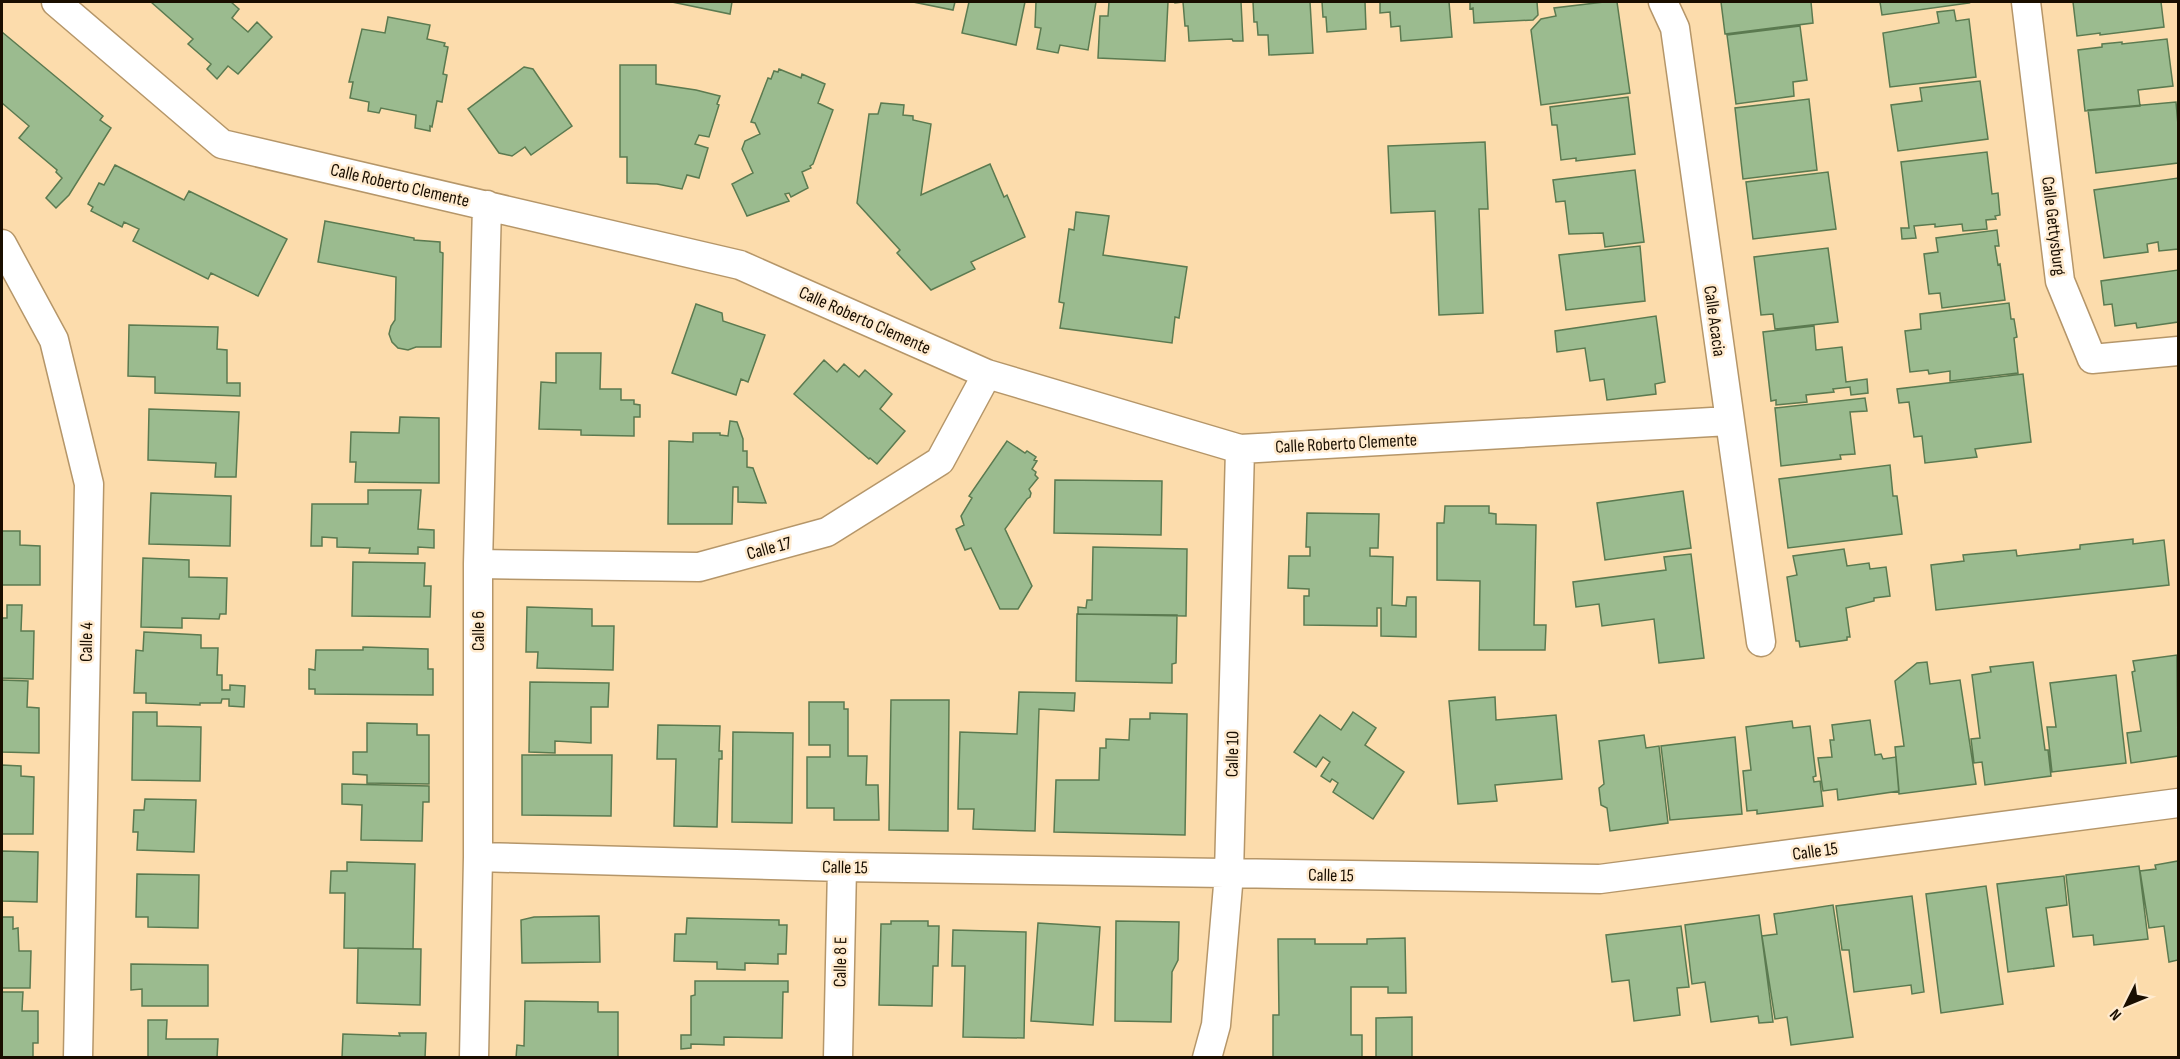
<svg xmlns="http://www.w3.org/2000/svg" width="2180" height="1059" viewBox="0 0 2180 1059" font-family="'Sofia Sans Condensed',sans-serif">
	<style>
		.building { fill: #9bbb8f; stroke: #5b7a50; stroke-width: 1.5 }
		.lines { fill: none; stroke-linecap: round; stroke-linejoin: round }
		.street-casing { stroke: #b59669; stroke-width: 31 }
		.street { stroke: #fff; stroke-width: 28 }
		.labels { text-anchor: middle; stroke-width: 5; stroke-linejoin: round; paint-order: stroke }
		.street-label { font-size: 18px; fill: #190e00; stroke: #ffebcf }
	</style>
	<rect width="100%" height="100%" fill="#fcdcac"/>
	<path class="building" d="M151,2H231L239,9L232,18L248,32L257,22L272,37L238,74L228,66L217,79L207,69L211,64L188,44L193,39Z
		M672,2H732L730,14Z
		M913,2H955L953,10Z
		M969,2H1025L1016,45L962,33Z
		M1036,2H1096L1088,50L1060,45L1058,53L1037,49L1041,28L1035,27Z
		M1109,2H1168L1165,61L1098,58L1100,16H1108Z
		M1253,2H1310L1313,53L1269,55L1268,35H1258L1257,22H1254Z
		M1322,2H1365L1366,29L1327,32L1326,17H1323Z
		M1380,2H1449L1452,37L1401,41L1400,26L1391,27L1390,12L1380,13Z
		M1470,2H1537L1538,15L1533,20L1474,23L1473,8L1470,9Z
		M1604,2H1617L1630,93L1541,105L1531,30L1541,19L1556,16L1554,8Z
		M1721,2H1811L1813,23L1725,34Z
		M1880,2H1968L1969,3L1882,15Z
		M2073,2H2161L2164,27L2100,35V33L2077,36Z
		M1175,3V2H1241L1243,41H1233L1232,39L1189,41L1188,26H1185L1183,2Z
		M1954,10L1956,21L1969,19L1976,77L1890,87L1883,33L1939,23L1937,12Z
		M388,17L430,25L427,39L445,43L444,46L448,47L443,74L447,75L442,102L437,101L432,127L430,126V131L415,128L416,115L381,108L379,113L368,111L369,102L350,98L353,82H349L362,29L385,33Z
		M1800,26L1807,80L1793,82L1794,96L1736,104L1727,35Z
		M2,32L103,116L100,120L111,128L69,195L56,208L46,198L62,178L56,172L57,170L19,138L29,126L2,103Z
		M2167,39L2173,86L2138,90L2140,106L2085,111L2078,50L2102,47V44L2122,42V44Z
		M620,65H656V84L696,90L720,96L717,104L719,105L709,137L699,135L695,144L708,148L699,178L687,175L682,189L657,184L627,183V157H620Z
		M524,67L533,69L572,126L531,155L525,147L512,156L499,153L468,109Z
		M779,69L801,78L802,74L825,84L818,103L833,110L813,164L810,166L811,168L802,172L808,188L791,197L789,193L785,194L789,201L747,216L732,184L753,173L742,149L745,141L760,134L755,123L751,122L768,78L771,79L774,71L778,72Z
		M1980,81L1988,139L1898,151L1891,105L1922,101L1920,88Z
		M1628,97L1635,154L1576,161V158L1561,160L1557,125H1552L1550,107Z
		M1809,99L1817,170L1743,179L1735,108Z
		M2176,102L2178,125V163L2096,173L2088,110Z
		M881,103L904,105L903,115L913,116V120L931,124L921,195L990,164L1004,197L1007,195L1025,237L971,262L975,269L931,290L897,253L900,250L857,203L869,114H878Z
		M1485,142L1488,209H1479L1483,313L1439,315L1435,211L1391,213L1388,146Z
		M1987,152L1992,194L1998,193L2000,215L1995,216L1996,219L1986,220L1987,229L1963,231L1962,224L1935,227V224L1914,226L1916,238L1902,239L1901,228H1909L1901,162Z
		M115,165L184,200L189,191L287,239L258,296L211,273L208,279L133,241L139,229L124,222L122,227L91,211L93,207L88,204L99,183L104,185Z
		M1635,170L1644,242L1605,247L1603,233L1569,234L1565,201L1556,202L1553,180Z
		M1828,172L1836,229L1753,239L1746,182Z
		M2178,178V249L2159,251L2158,242L2147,244L2148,252L2104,258L2094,190Z
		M1076,212L1109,216L1103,255L1187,267L1179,318L1175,317L1172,343L1060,328L1064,303L1059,302L1069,229L1074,230Z
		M325,221L414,238V240L440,242V252L443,253L441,347H416L408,350L398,348L392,342L389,334L391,326L395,320L396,277L318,262Z
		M1997,230L1999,246H1995L1998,265L2000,264L2005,300L1942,308L1940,293L1929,294L1924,254L1938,252L1936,238Z
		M1640,246L1645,301L1566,310L1559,255Z
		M1828,248L1838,322L1775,329L1773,314L1761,315L1754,257Z
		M2178,270V322L2137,328L2136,323L2115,326L2112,304L2104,305L2101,281Z
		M2009,303L2011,319H2014L2017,337L2014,338L2018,373L1950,381V371L1929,374L1928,370L1910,372L1905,331L1921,329L1920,314Z
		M696,304L722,313L723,321L765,335L748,382L741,379L736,395L672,373Z
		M1656,316L1665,382L1655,384L1656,394L1607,400L1604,379L1590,381L1585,348L1557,352L1555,331Z
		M129,325L218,327L217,349L227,350V383H240V396L155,393V377L128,376Z
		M1814,326L1816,350L1842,347L1846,382L1867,379L1868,393L1851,395L1850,387L1833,389L1834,392L1806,395L1807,402L1776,405V400L1771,401L1763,332Z
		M556,353H601L600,389H621V400H634V404L640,405V417H634V436L581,435V430L539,429L541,382L556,383Z
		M824,360L837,372L844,364L859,377L865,370L892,394L880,409L905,431L877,464L870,458L869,459L794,394Z
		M2023,374L2031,442L1975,449L1977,457L1925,463L1922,436L1914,437L1909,402L1899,403L1897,389Z
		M1865,398L1867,411L1850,412L1855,454L1840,455L1841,459L1781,466L1775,408Z
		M149,409L239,412L236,477H215L216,463L148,460Z
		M400,417L439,418V483L355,482L356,462H350L351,432L399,433Z
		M730,421L737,422L743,439V451H747V467L753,468L766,503L738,502V487H733L732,524H668L669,441L693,442V433H720V435L728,436Z
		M1007,441L1025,453L1027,451L1036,457L1034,460L1037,461L1032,469L1036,472L1035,475L1038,478L1029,489L1031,493L1030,497L1027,499L1005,529L1032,586L1018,609H1000L971,548L965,550L956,529L964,525L961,516L972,498L969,496Z
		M1890,465L1893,496H1897L1902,534L1788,548L1779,479Z
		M1055,480L1162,481L1161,535L1054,533Z
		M368,490H421L418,529L434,530V548L418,547V554L369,553L370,548L337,547V538L322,537V546H311L312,504H368Z
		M1683,491L1691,548L1605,560L1597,503Z
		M151,493L231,496L230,546L149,544Z
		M1445,506H1489V513L1496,514V524L1536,525L1534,625H1546L1545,650H1479L1480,581L1437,580V523H1444Z
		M1307,513L1379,514L1378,548H1370V556L1393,557L1392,605L1406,606L1407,597H1416V637L1381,636V608H1377V626L1304,625V596H1309V589L1288,588L1289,556H1310V547H1306Z
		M2,531H20V545L40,546V585H2Z
		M2133,539V544L2164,540L2169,585L1936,610L1931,565L1964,561L1963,555L2016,550L2017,556L2080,549V545Z
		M1093,547L1187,549L1186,616L1078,614V607L1086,608L1087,600H1092Z
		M1844,549L1847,566L1869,563L1870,569L1886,567L1890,596L1874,598V601L1846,608L1850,637H1847V640L1800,647L1799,641H1796L1787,577L1797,575L1793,556Z
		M1691,554L1704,658L1659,663L1654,619L1602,626L1599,604L1576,607L1573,582L1666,570L1664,557Z
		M143,558L189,560V577L227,578L226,614H220L219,619L182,618V628L141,627Z
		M353,562L425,563L424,586H431L430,617L352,616Z
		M7,605H22L21,631H34L33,679L2,678V618H7Z
		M527,607L592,609V626H614L613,670L537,668L538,652H526Z
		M1077,614L1177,615L1176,663L1172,664V683L1076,681Z
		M144,632L201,635V648H218L217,675H222V690H230V685L245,686L244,707L229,706V699H222L221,703H200V705L146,703V693H134L136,650L143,651Z
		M363,647L428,649V669H433V695L315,694V689H309V669L315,670L316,650H363Z
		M2177,655L2178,756L2131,763L2127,733L2141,731L2132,672L2135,671L2133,661Z
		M1927,662L1930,684L1960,680L1976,784L1899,794L1895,747L1904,746L1895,681L1917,663Z
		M2033,662L2045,750H2048L2051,776L1985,785L1982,762L1974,763L1971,739L1980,738L1972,675L1991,672L1990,667Z
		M2116,675L2126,763L2052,772L2047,727H2056L2050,683Z
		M2,680L28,681L27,707L39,708V753L2,752Z
		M530,682L609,683L608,707H591V743L555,741V753L529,752Z
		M1019,692L1075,693L1074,711L1039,709L1035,831L973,829L974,809H958L960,732L1017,734Z
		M1495,697L1496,720L1556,715L1562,779L1495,785L1497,801L1458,804L1449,701Z
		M891,700H949L948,831L889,830Z
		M809,702H844V709H848V756H867L866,785H878L879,820H834V808H807V757H830V745H809Z
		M133,712H157V726L201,727L200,781L132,780Z
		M1353,712L1376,728L1365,745L1404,772L1373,819L1333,792L1338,783L1332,779L1330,782L1321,776L1330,762L1323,757L1316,767L1294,752L1320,715L1341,730Z
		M1150,713L1187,714L1185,835L1054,832L1056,780H1099L1100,748H1106V739L1129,740L1130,719H1150Z
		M1870,720L1875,755L1881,754L1883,759L1896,757L1899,791L1838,800L1837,789L1823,791L1818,758L1832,757L1830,740H1834L1832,725Z
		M1792,721L1793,728L1810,726L1816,776L1813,777L1814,782L1820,781L1823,806L1757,814V810L1747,811L1743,771L1751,770L1746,727Z
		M367,723L417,724V735H429V784L367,783V775L353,774V752H367Z
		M658,725L720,726L719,751H722V759H719L717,827L674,826L676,759H657Z
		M733,732L793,733L792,823L732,822Z
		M1644,735L1646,748L1659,746L1668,823L1610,831L1607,808L1601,805L1599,788L1604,784L1599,741Z
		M1735,737L1742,814L1670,820L1661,746Z
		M522,755H612L611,816L522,815Z
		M2,765L21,766V776L34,777L33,834H2Z
		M342,784L429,786V802H423L422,841L361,840L362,805L342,804Z
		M145,799L196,800L194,852L137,850L138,832H133L134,810H144Z
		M2,851L38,852L37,902L2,901Z
		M2178,861V960L2169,962L2164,926L2149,928L2140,871L2156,869L2155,865Z
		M347,862L415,864L413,949L344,948L345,893H330L331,871H347Z
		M2139,866L2148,939L2094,945L2093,935L2073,937L2066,875Z
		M137,874L199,875L198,928L148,927V917H136Z
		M2064,876L2067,905L2046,908L2054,966L2008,972L1997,884Z
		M1986,886L2003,1004L1941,1013L1926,894Z
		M1912,896L1924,992L1912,994L1911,985L1854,992L1849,950H1842L1836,906Z
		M1833,905L1853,1037L1791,1045L1787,1017L1775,1019L1762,936L1777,934L1774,914Z
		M1759,915L1773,1022L1759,1023L1758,1016L1711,1022L1705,982L1692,984L1685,925Z
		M599,916L600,962L522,963L521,920L534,917Z
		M2,917H13V929L18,928L19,951H31L30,988H2Z
		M687,918L779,920V925H787L786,954H778V964L745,963V970L717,969V962L674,961L675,934H686Z
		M891,921H928V926H939L938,966H933L932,1006L879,1005L881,924H891Z
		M1116,921L1179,922L1178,960L1172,972L1171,1022L1115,1021Z
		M1038,923L1100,927L1093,1025L1031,1021Z
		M1681,926L1689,987L1677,988L1680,1015L1634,1021L1629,980L1612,982L1606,935Z
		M953,930L1026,932L1024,1038L963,1037L965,966H952Z
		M1405,938L1406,993H1388V987H1351V1035H1362V1058H1273V1015H1279L1278,939H1315V944H1367V939Z
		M358,948L421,949L420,1005L357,1003Z
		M131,964L208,965V1006H142V989L131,990Z
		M695,981H788V992H783L782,1038L724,1037V1045L691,1044V1048L681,1049V1035H691V996L695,995Z
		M2,992H23L22,1011H38V1043H33V1058H2Z
		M525,1001L598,1002V1012H618V1058H516L517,1045L524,1046Z
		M1412,1017V1058H1376V1018Z
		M148,1020H167L166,1039H218L217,1058H148Z
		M399,1033H426L425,1058H342L343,1034L400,1036Z"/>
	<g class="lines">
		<g class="street-casing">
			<path id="street" d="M56,2L222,144L740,265L987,374L1240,449L1729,421
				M1663,2L1675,28L1761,642
				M2026,2L2060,281L2092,359L2178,351
				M2,244L54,340L89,484L78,1058
				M478,564L699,567L827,532L940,461L987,374
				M478,857L842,867L1600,879L2178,803
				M474,1058L478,857V564L487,205
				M838,1058L842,867
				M1207,1058L1216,1025L1229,874L1240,449"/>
		</g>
		<use href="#street" class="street"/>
	</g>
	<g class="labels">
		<g class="street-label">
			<text transform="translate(400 185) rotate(13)" y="6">Calle Roberto Clemente</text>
			<text transform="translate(2054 226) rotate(83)" y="6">Calle Gettysburg</text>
			<text transform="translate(865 320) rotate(24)" y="6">Calle Roberto Clemente</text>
			<text transform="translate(1715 321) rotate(82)" y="6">Calle Acacia</text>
			<text transform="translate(1346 443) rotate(-3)" y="6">Calle Roberto Clemente</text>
			<text transform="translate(769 548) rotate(-15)" y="6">Calle 17</text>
			<text transform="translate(478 631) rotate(-90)" y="6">Calle 6</text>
			<text transform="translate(86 642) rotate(-89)" y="6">Calle 4</text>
			<text transform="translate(1232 754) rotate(-89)" y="6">Calle 10</text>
			<text transform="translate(1815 851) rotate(-8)" y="6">Calle 15</text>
			<text transform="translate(845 867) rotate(1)" y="6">Calle 15</text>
			<text transform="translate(1331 875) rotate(1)" y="6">Calle 15</text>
			<text transform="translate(840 962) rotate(-89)" y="6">Calle 8 E</text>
		</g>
	</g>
	<rect width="2180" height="1059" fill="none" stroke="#190e00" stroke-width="6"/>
	<g transform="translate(2126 1005) rotate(227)" stroke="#ffebcf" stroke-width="4.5" paint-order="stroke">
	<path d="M0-4.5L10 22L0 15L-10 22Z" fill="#190e00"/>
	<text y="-9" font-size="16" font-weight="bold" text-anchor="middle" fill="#190e00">N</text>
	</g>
</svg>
